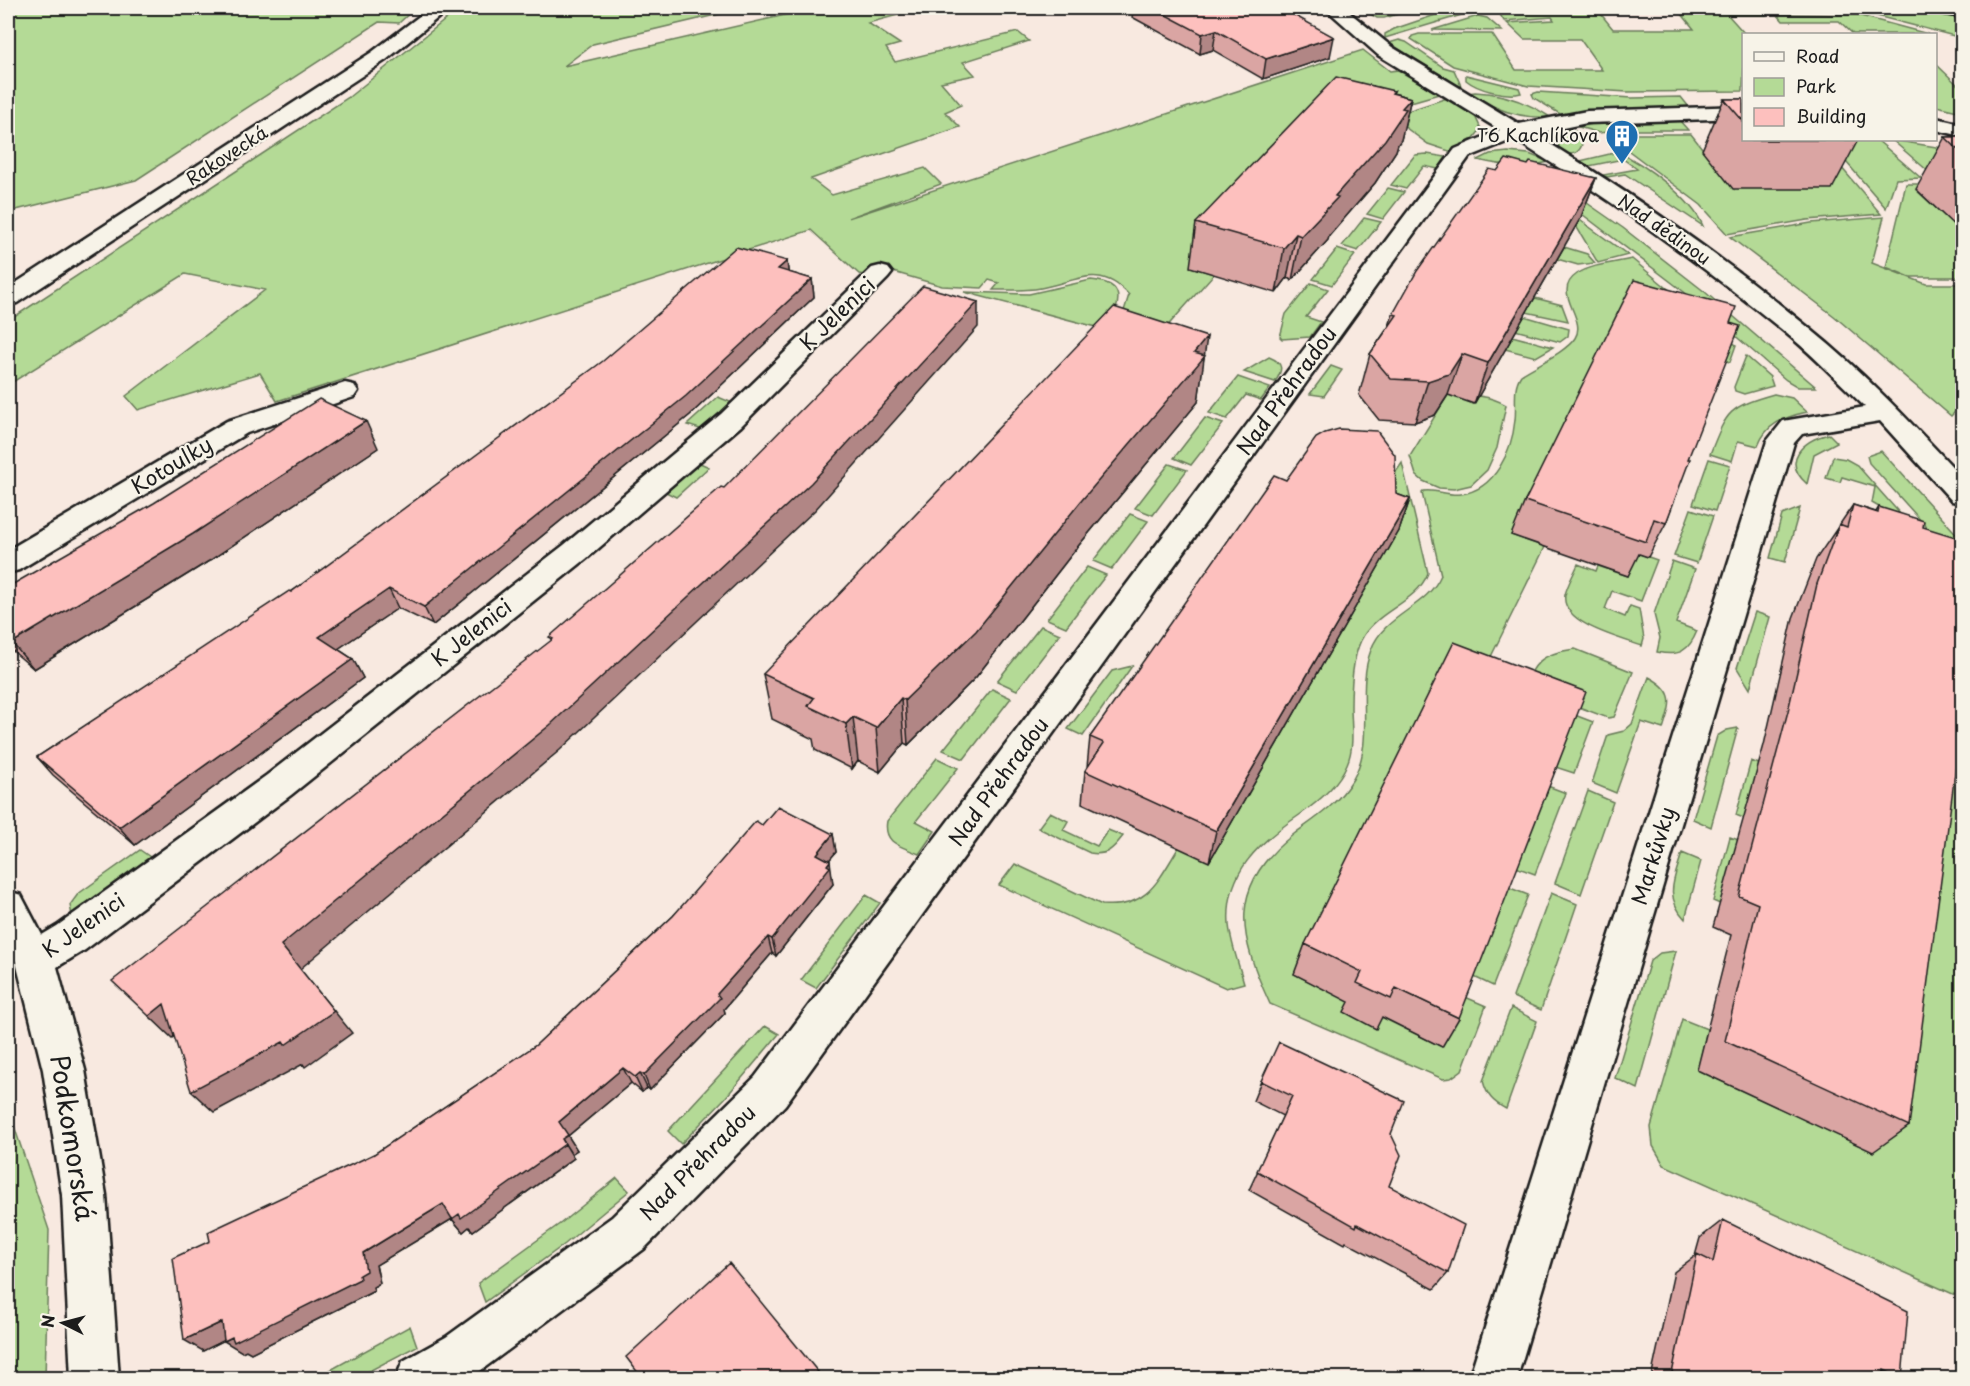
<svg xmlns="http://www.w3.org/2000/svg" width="1970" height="1386" viewBox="0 0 1970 1386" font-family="'Playpen Sans',sans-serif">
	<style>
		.green { fill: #b4da96; stroke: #687b59; stroke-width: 1.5 }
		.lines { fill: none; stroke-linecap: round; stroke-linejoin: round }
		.minor-casing { stroke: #1c1c1c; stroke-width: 5 }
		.secondary-casing { stroke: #1c1c1c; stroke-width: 5 }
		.minor { fill: #f7f3e8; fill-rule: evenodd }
		.secondary { fill: #f7f3e8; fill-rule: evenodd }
		.wall { fill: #daa5a3; stroke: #1c1c1c; stroke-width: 1.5 }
		.shaded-wall { fill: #b18685; stroke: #1c1c1c; stroke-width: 1.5 }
		.building { fill: #fdc0be; stroke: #1c1c1c; stroke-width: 1.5 }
		.labels { text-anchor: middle; stroke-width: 4.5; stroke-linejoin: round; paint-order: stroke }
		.far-poi-label { font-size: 18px; fill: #1c1c1c; stroke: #f7f3e8; text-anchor: end }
		.far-street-label { font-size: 18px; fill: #1c1c1c; stroke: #f7f3e8 }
		.street-label { font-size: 21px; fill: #1c1c1c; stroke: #f7f3e8 }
		.near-street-label { font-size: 26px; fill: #1c1c1c; stroke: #f7f3e8 }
	</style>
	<rect width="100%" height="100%" fill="#f8e9e0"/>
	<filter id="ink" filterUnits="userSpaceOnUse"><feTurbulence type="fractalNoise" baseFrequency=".0167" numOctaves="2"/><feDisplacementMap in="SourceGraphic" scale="12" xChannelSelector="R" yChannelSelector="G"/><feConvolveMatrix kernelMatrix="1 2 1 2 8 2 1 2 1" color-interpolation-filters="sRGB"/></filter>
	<g filter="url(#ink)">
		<path class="green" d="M8,8H415L399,23L379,22L136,180L8,212Z
			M460,8H745L593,44L564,66L815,8H924L868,23L900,44L886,48L895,62L1018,32L1029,41L963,62L975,75L941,82L961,105L945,112L960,127L811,179L832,195L925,168L941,184L848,218L1363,50L1390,71L1398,70L1439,94L1404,104L1191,267L1214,274L1154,341L1119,327L1129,295C1100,262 1075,282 1041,288C1025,291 1009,290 993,290L999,283L989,280L982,288L942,286L883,269L864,275L859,274L811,230L277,401L260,373L138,410L126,396L265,290L185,274L8,385V321L349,97Z
			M1360,8H1419L1384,18H1377Z
			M1456,8H1485L1385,38V34L1394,29Z
			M1508,8H1596L1613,29H1694L1677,8H1827L1763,9L1766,15H1728L1745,34L1743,91L1628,92L1528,86L1453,66L1411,39L1412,36L1419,34H1492L1516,70H1602L1580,39H1524L1507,23L1554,20L1552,17L1504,21L1499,13L1500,10Z
			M1846,8H1911L1962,19V38Z
			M1777,14L1857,15L1928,34H1853L1839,21H1783Z
			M1478,16L1487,18L1502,31L1432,30Z
			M1399,40L1406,42L1443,67L1454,70L1462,88L1389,43Z
			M1936,64L1962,89V112L1936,106Z
			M1466,75L1519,88L1521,93C1506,97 1478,90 1466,80Z
			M1475,92C1502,93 1527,102 1550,117C1518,119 1495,109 1468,93Z
			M1538,92L1632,98L1681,97L1689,107L1609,109L1560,114L1534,98L1532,94Z
			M1447,98L1475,116L1481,129L1474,138L1452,152L1428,144L1402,125L1407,111Z
			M1679,120L1688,130H1623L1599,133L1579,127L1602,122Z
			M1558 142a12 12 0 1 1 24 0a12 12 0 1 1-24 0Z
			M1626,134H1691L1734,189L1744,140H1818L1881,214L1807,220L1727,234L1701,205L1613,139L1614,136Z
			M1827,140H1877L1921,178L1896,179L1886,208Z
			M1892,140L1962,151L1935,177Z
			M1508,152L1529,154L1549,162C1525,168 1502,166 1478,160L1490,154Z
			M1618,152C1645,164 1692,199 1703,226L1625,174L1607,177L1603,175L1637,169L1623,159L1589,166L1580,161Z
			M1427,154L1446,157L1438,169L1424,166L1406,189L1391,185L1415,155Z
			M1541,171L1623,228L1705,292L1816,387H1798L1786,380L1692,298L1578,211Z
			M1906,184H1927L1916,190L1962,232V277H1910L1886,267Z
			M1534,187L1628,255L1598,263L1576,226L1579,220Z
			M1388,188L1404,192L1383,219L1367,214Z
			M1884,217L1872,263L1926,284H1962V405L1951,416L1834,316L1730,237L1811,223Z
			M1364,218L1381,222L1358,251L1342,246Z
			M1564,247L1587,254L1595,263L1578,265L1557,259Z
			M1337,249L1355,255L1332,285L1313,279Z
			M1632,259L1736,345L1730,362L1713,357L1511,535L1545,547L1475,689L1294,974L1442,1047L1463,996L1486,1006L1462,1070L1451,1078L1443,1079L1270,1004C1238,935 1227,886 1294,834C1317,817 1337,805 1353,779C1376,739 1355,692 1371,650C1384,614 1427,608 1441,575L1422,493L1424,491C1436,489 1448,496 1461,494C1495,490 1512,451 1515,420C1517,404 1512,388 1521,375C1536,365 1566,352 1575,338C1588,318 1550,292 1577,274C1592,264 1615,263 1632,259Z
			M1091,280C1130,283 1118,306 1108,330L964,292L1029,294Z
			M1311,283L1328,289L1306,317L1321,322L1310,337L1282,339L1280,337L1286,314Z
			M1535,298L1562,305L1568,321L1526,312Z
			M1524,316L1569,329L1568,336L1560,342L1515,330Z
			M1512,336L1553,347L1536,357L1505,349Z
			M1746,356L1770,377L1773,386L1744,394L1735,391L1734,387Z
			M1269,357C1284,363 1283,370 1275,382L1244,372Z
			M1331,366L1342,370L1324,396L1310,394Z
			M1238,377L1270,388L1261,400L1246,395L1227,419L1209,413Z
			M1774,394L1792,398L1807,412C1784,417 1766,424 1758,446L1738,441L1732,461L1710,454C1727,411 1728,407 1774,394Z
			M1448,395C1469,395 1488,394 1506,405L1497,448L1487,470L1471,485L1454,489L1439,488L1423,481L1416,475L1410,456Z
			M718,397L735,404L703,430L687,425Z
			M1205,418L1223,424L1191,465L1174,458Z
			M1829,434L1837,442L1814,454L1807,484C1780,460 1804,440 1829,434Z
			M1881,451L1962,540V571L1924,524L1869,463L1867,456Z
			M1833,457L1846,459L1857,465L1910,525L1872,503L1875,487L1842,477L1840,482L1826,478Z
			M1709,459L1730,465L1715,511L1693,504Z
			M700,463L709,467L676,497L666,492L696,464Z
			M1402,463L1428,573C1417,602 1381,609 1364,635C1352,653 1351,685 1351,706C1351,725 1355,746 1347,764C1338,786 1317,803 1298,816C1258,843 1225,873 1229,925C1231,944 1239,965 1244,983L1226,988L999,885L1015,864L1102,905C1147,909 1158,881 1179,847L1385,488Z
			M1169,464L1187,470L1153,515L1135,508Z
			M1800,508L1785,562L1770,558L1782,515Z
			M1691,509L1713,516L1697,563L1674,556Z
			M1130,514L1148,521L1112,569L1093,561Z
			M1637,553L1657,560L1641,601L1612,591L1605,609L1625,617L1630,606L1639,609L1644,639L1642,646C1623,639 1560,624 1565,595C1567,585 1574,574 1578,564L1596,571L1598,566L1628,576Z
			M1672,561L1695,569L1676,623L1697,631C1689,651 1679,657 1657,652L1660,638L1654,614Z
			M1087,567L1106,575L1066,627L1047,619Z
			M1962,586V1298L1664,1165L1653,1146L1651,1127L1682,1019L1707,1029L1698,1070L1873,1152Z
			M1755,612L1770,617L1750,689L1737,668Z
			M1041,626L1060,634L1017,690L997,681Z
			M1575,649L1633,672L1614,717L1608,718L1571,704L1543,703L1593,722L1574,773L1552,766L1519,698C1534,665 1536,654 1575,649Z
			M1132,666L1083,736L1068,729L1112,671Z
			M1649,677C1677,692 1671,703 1663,729L1641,722L1616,793L1592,783L1608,735L1624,731L1632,724Z
			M992,689L1011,698L964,759L943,750Z
			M1738,728L1711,827L1693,819L1717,736L1727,730Z
			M937,758L958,768L916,821L935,831L919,854C901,846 883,844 887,821Z
			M1751,761L1772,769L1758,824L1736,815Z
			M1545,785L1566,793L1535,874L1513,866Z
			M1588,791L1613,802L1581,894L1555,883Z
			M1050,812L1068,821L1063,830L1097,846L1108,830L1123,836C1113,849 1107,856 1090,853L1038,828Z
			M1730,837L1753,845L1736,911L1713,901Z
			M140,850L153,859L72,916L70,905L78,894Z
			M1682,853L1701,861L1685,919C1664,896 1674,880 1682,853Z
			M1505,886L1528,895L1493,986L1470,975Z
			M1551,893L1577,904L1541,1010L1513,997Z
			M866,895L880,903L816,988L801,980Z
			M1676,951L1638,1089L1615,1078L1650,961L1660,953Z
			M1511,1008L1537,1021L1506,1109C1493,1102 1487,1096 1483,1081Z
			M765,1026L779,1034L726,1097L681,1144L668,1131Z
			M8,1108L49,1230L45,1378H8Z
			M617,1178L629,1191L565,1244L485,1302L478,1283L561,1223Z
			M410,1326L417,1346L356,1378H316Z"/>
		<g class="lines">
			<g class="minor-casing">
				<path id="minor" d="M1325,8H1344L1392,47L1519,124L1587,111L1744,106V118L1587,123L1534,134C1629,192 1723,257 1809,328C1865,373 1914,426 1962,477V503L1952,501L1880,421L1802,434L1794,443L1517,1378H1469L1767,441L1783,421L1865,407C1841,384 1818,360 1792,338C1705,266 1610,199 1514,139L1469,157L785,1105L644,1249L480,1371L466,1378H396L403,1361L446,1337L612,1217L755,1077L1455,149L1500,130L1378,55Z
					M1930,8H1962V17L1933,12Z
					M1936,118L1962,124V136L1936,130Z
					M880,266L888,268L892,273L888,278L741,426L586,559L291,795L85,950L57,967L85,1070L106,1195L119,1378H71L62,1195L43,1070L16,962L8,945V891L21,895L42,935L57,926L267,775L564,545L721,414L872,268Z
					M345,383L354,385L358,391L354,397L247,433L19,570L8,573V550L227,421Z"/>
			</g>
			<g class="secondary-casing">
				<path id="secondary" d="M430,8H450L386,60L17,303L8,305V288L372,52Z"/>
			</g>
			<use href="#minor" class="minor"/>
			<use href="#secondary" class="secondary"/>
		</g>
		<path class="wall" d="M1125,8H1281L1330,57L1263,79L1213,50L1200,54L1132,17L1133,12Z
			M1394,91L1393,93L1411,98L1401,140L1398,144L1396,151L1375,183L1329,236L1328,240L1292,280L1287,278L1276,293L1190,267L1196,223Z
			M1724,99H1743V140H1858L1832,189H1733L1702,150Z
			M1945,137H1962V232H1961L1916,189Z
			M1528,165L1596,178L1581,217L1474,404L1448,395L1435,415L1415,422L1379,420L1359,395L1370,354L1389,326L1393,314L1497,171Z
			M787,261L788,272L812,279L814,297L690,415L433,625L398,608L338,649L353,659L363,678L135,845L53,775L37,757L291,592Z
			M1730,323L1688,459L1666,523L1648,557L1639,554L1628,576L1511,535L1525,501Z
			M1204,356L1198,402L1079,545L976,677L908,745L904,743L880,772L858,761L852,769L815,750L813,739L772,719L763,674Z
			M378,448L209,561L34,669L8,647V587Z
			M1286,480L1396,494L1410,499L1399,531L1209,862L1082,803L1085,771L1087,767L1090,737Z
			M1853,505L1876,512L1879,507L1923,527L1909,1126L1873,1152L1697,1070L1731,935L1713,927L1764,745L1793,618L1816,559Z
			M762,825L833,834L836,852L829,860L833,884L776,956L772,953L724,1009L725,1013L650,1090L647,1088L642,1092L631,1083L568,1136L577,1150L571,1154L574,1158L473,1231L469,1227L463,1232L452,1219L376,1265L380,1283L373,1287L374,1291L251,1353L246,1350L242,1352L224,1340L203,1351L210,1241L374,1154L536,1045L673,916Z
			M1305,944L1459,1018L1442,1047L1382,1017L1376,1029L1344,1012L1349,1002L1294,974Z
			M1261,1081L1391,1134L1389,1186L1448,1273L1434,1289L1346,1242L1345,1244L1249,1190L1283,1116L1253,1101Z
			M1723,1220L1902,1378H1651L1674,1272L1695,1256L1700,1238Z
			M1629,1374L1639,1378H1622Z"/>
		<path class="shaded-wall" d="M1216,30L1213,50L1200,54L1202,34Z
			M1334,37L1330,57L1263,79L1266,59Z
			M1411,98L1401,140L1398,144L1396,151L1375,183L1329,236L1328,240L1292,280L1301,236L1335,196L1402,108Z
			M1596,178L1581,217L1474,404L1488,363Z
			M1296,234L1287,278L1276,293L1284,248Z
			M787,261L789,279L778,269Z
			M812,279L814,297L690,415L433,625L424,607Z
			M978,302V327L815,510L560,750L300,969L352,1033L305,1067L303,1064L214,1112L191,1091L281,945Z
			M1207,337L1198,402L1079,545L976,677L908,745L905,700Z
			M1462,354L1448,395L1435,415L1415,422L1428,381Z
			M366,421L378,448L209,561L34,669L12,643Z
			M1410,499L1399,531L1209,862L1216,831Z
			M389,589L398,608L329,655L319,637Z
			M353,659L363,678L135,845L119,827Z
			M901,698L904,743L880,772L876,728Z
			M853,717L858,761L852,769L846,724Z
			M833,834L836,852L820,871L817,854Z
			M830,861L833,884L776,956L772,939Z
			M768,937L772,953L724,1009L725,1013L650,1090L644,1075L717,994Z
			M164,1004L187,1027L172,1038L149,1016Z
			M623,1068L631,1083L568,1136L577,1150L571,1154L562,1139L559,1122Z
			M640,1073L647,1088L642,1092L635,1077Z
			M565,1144L574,1158L473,1231L469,1227L463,1232L452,1219L376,1265L380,1283L373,1287L374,1291L251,1353L246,1350L242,1352L224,1341L359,1275L363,1253L443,1204Z
			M222,1322L239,1333L203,1351L184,1340Z
			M818,1372L820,1378H811Z"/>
		<path class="building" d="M1153,8H1281L1334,37L1266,59L1216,30L1202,34Z
			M1336,77L1394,91L1392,93L1411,98L1402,108L1406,109L1385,140L1335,196L1338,197L1301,236L1296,234L1284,248L1196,223Z
			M1724,99H1743V121Z
			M1945,137H1962V153Z
			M1506,159L1528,165L1530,162L1596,178L1488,363L1462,354L1449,374L1428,381L1391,379L1370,354L1397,315L1393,314L1417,271L1489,169L1497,171Z
			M736,247L787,261L778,269L812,279L686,396L424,607L389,589L319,637L353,659L119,827L37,757L289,591L291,592L603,361Z
			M1634,280L1736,307L1730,323L1740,326L1688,459H1690L1666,523L1654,519L1646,542L1525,501Z
			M923,286L978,302L811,483L550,725L281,945L334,1011L285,1045L283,1042L191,1091L164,1004L149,1016L112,981L553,639L549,637L721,487L724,488Z
			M1114,307L1207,337L1194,353L1205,356L1082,500L976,631L905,700L901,698L876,728L853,717L846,724L808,706L814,698L763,674Z
			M319,399L366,421L193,534L12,643L8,639V587L154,503Z
			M1339,429L1377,431L1395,455L1396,494L1410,499L1216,831L1085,771L1104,743L1090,737L1274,475L1286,480L1316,438L1325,433Z
			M1853,505L1878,513L1879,507L1924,521L1923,527L1962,539V719L1909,1126L1725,1041L1758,904L1739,896L1788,711L1817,584L1839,524L1847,527Z
			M1454,642L1586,692L1459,1018L1396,988L1391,999L1357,983L1362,972L1305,944Z
			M778,806L833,834L817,854L830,861L827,865L830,867L772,939L768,937L717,994L720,998L644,1075L640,1073L635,1077L623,1068L559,1122L568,1135L562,1139L565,1144L461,1218L459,1214L452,1219L443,1204L363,1253L366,1271L359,1275L360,1279L234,1342L232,1337L224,1341L222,1322L184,1340L173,1258L210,1241L208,1232L374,1154L536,1045L673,916L756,821L762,825Z
			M1279,1042L1404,1101L1391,1134L1401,1155L1389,1186L1464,1225L1448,1273L1357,1224L1356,1227L1257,1171L1292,1096L1261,1081Z
			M1723,1220L1908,1311L1902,1378L1884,1370L1883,1378H1671L1697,1254L1713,1262Z
			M729,1263L818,1372L811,1378H642L626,1357Z
			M1629,1374L1639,1378H1628Z"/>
	</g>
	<defs>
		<g id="building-pin" transform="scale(1.725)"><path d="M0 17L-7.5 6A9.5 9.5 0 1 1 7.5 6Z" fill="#1f6fb2" stroke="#f7f3e8"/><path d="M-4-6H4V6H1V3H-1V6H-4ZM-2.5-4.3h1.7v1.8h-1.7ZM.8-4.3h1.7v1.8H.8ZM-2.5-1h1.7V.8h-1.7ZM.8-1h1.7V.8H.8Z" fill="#fff"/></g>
	</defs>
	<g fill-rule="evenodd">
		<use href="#building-pin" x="1622" y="136"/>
	</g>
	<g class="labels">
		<g class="far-poi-label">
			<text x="1599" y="142">T6 Kachlíkova</text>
		</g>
		<g class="far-street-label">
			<text transform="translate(227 156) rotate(-33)" y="6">Rakovecká</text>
			<text transform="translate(1664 230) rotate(35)" y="6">Nad dědinou</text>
		</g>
		<g class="street-label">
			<text transform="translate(838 314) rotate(-44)" y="7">K Jelenici</text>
			<text transform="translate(1287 391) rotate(-54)" y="7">Nad Přehradou</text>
			<text transform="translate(172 466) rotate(-31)" y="7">Kotoulky</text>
			<text transform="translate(472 633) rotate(-38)" y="7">K Jelenici</text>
			<text transform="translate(999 782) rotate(-54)" y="7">Nad Přehradou</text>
			<text transform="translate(1654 856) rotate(-73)" y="7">Markůvky</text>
			<text transform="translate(84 926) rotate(-35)" y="7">K Jelenici</text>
			<text transform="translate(698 1163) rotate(-45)" y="7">Nad Přehradou</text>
		</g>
		<g class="near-street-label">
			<text transform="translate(72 1138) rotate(81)" y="9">Podkomorská</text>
		</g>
	</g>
	<rect width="1970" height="1386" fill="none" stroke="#f7f3e8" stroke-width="30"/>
	<rect x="15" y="15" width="1940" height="1356" fill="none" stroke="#1c1c1c" stroke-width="2" filter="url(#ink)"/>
	<rect x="1742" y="33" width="195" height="108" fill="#f7f3e8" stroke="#9f9d96" stroke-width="1.5"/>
	<rect x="1754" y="52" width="30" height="9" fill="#f7f3e8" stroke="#9f9d96" stroke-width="1.5"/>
	<text x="1796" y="63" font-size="18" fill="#1c1c1c">Road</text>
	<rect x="1754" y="78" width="30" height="18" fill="#b4da96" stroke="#9f9d96" stroke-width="1.5"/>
	<text x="1796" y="93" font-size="18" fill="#1c1c1c">Park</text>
	<rect x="1754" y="108" width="30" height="18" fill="#fdc0be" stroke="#9f9d96" stroke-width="1.5"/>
	<text x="1796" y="123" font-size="18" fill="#1c1c1c">Building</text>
	<g transform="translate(63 1323) rotate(276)" stroke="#f7f3e8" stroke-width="4.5" paint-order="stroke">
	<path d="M0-4.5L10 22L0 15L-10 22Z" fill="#1c1c1c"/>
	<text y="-9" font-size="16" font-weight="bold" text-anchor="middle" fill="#1c1c1c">N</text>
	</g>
</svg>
